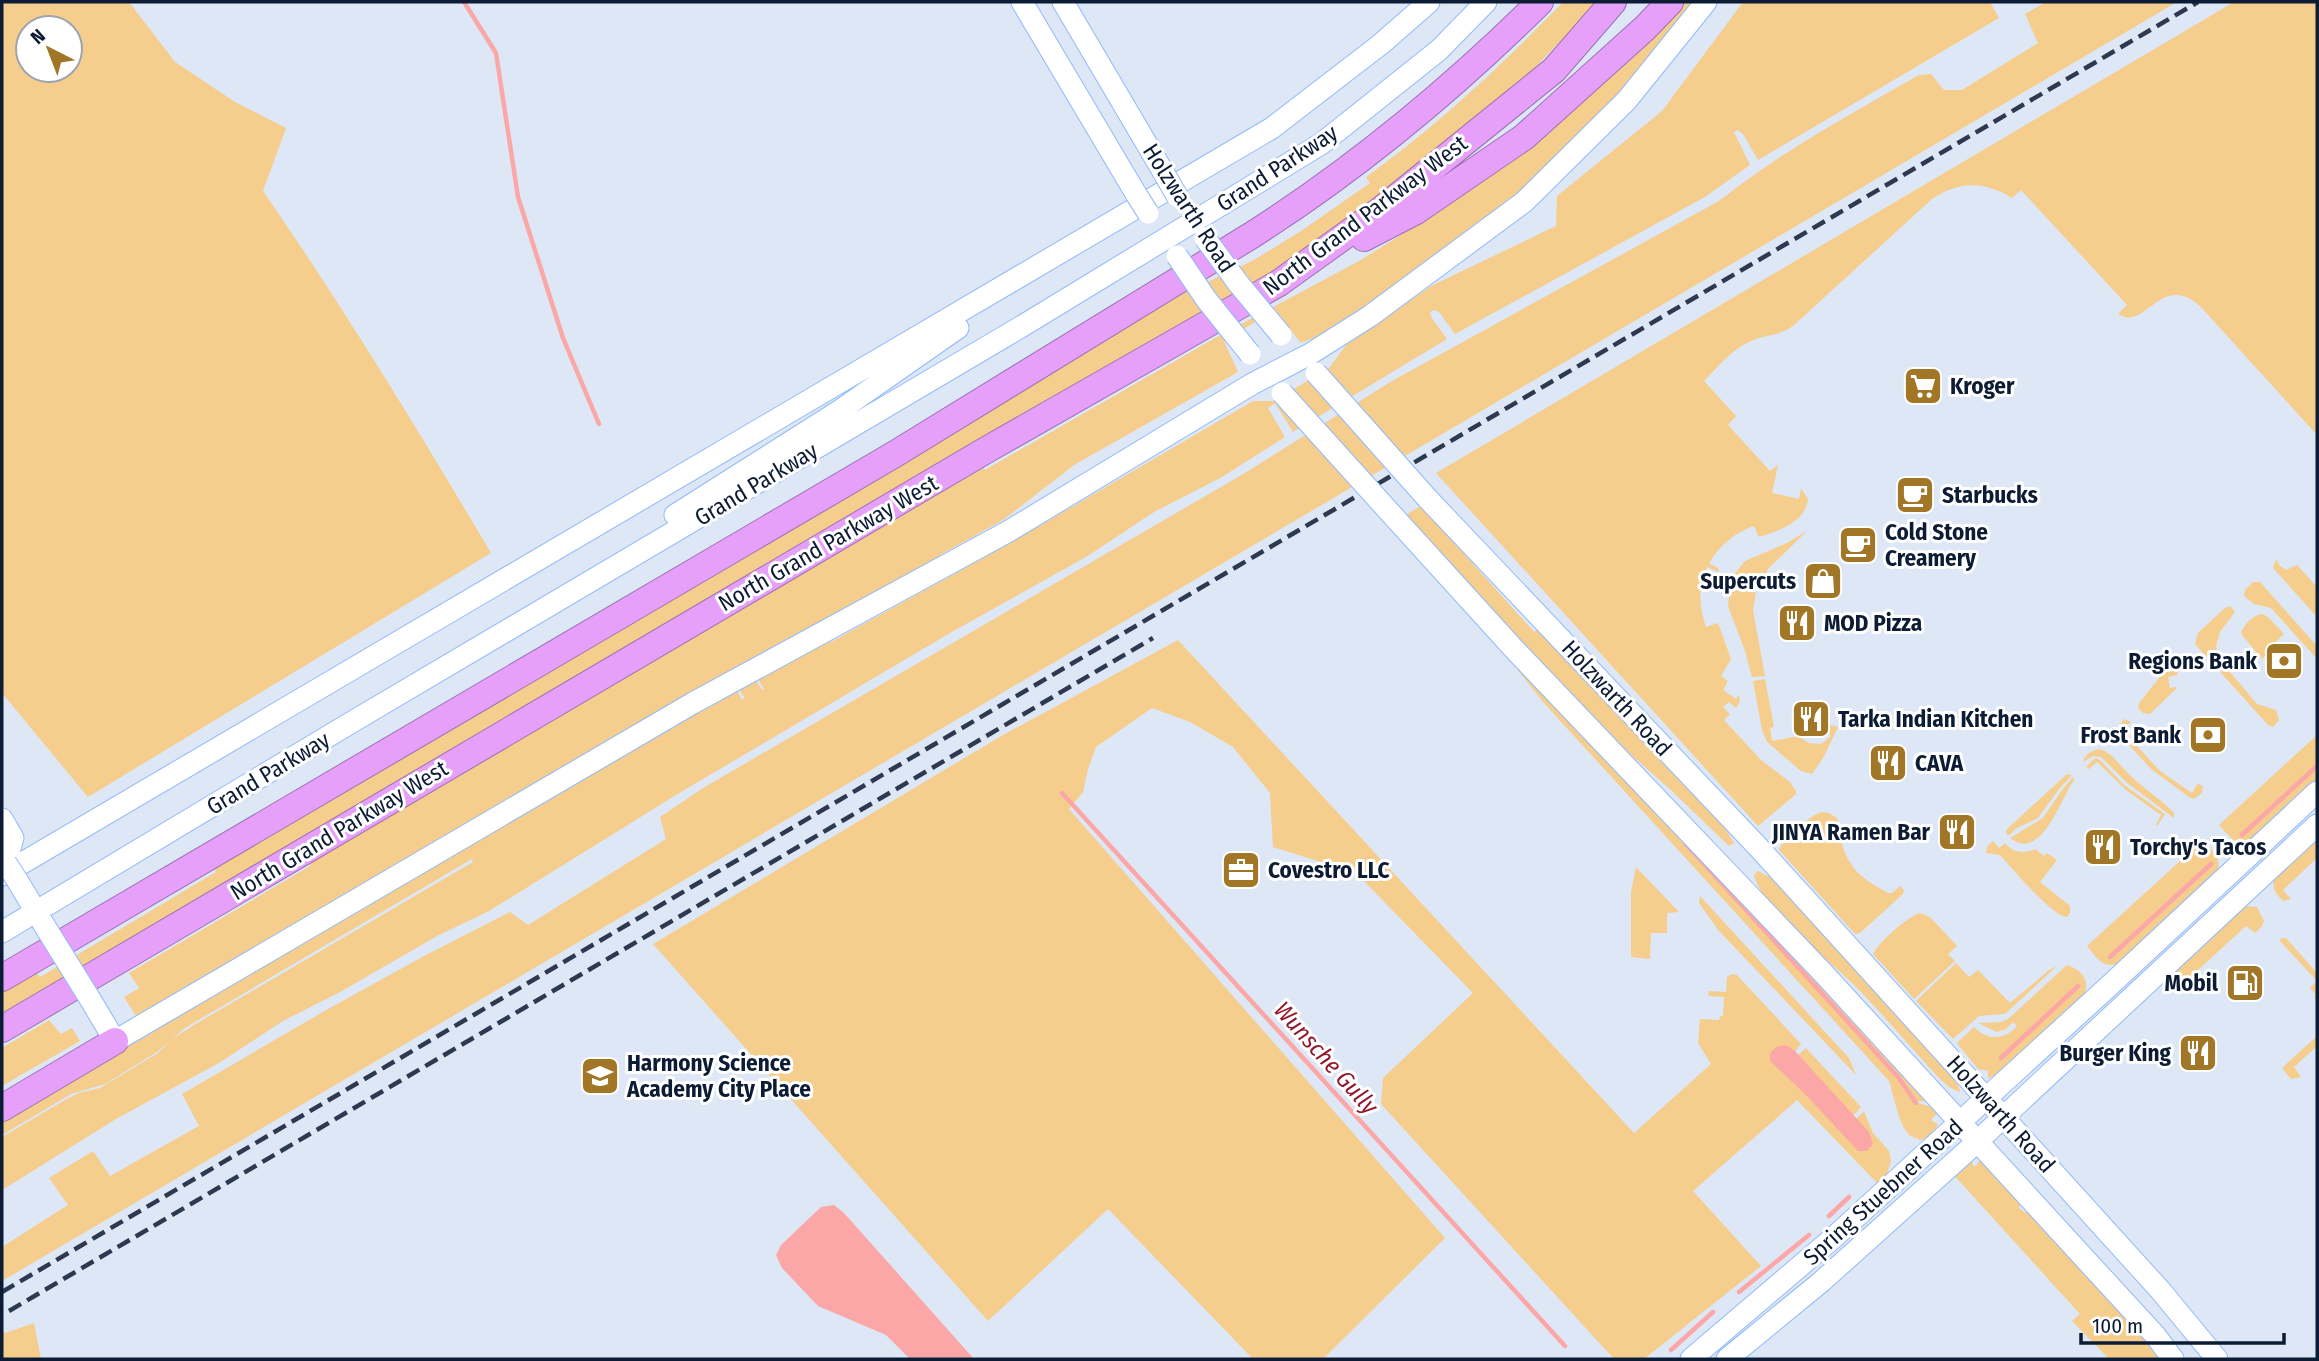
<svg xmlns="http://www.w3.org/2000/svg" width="2319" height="1361" viewBox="0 0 2319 1361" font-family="'Fira Sans Condensed',sans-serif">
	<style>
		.green { fill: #f5cd8c; fill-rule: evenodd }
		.water { fill: #fba7a7 }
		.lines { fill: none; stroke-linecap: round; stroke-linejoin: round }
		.stream { stroke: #fba7a7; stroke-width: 4.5 }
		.secondary-casing { stroke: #8fbafd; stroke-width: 23 }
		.highway-casing { stroke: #9a72b4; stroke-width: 28 }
		.secondary { stroke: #fff; stroke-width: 21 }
		.highway { stroke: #e7a0f9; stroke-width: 26 }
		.rail { stroke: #2b3a51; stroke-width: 4.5; stroke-dasharray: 14 7; stroke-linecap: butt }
		.secondary-bridge-casing { stroke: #8fbafd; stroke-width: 23; stroke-linecap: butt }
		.secondary-bridge { stroke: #fff; stroke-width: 21 }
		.labels { text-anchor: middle; stroke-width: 6; stroke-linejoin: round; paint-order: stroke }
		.street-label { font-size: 23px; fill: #0c1c35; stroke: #fff }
		.poi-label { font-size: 23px; font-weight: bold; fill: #0c1c35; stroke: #fff; text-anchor: start }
		.water-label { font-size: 24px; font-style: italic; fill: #92182b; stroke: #fff }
	</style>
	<rect width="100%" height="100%" fill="#dee7f5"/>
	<path class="green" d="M2,2H129L175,62L235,102L286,128L263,191C344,308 418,430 491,553L88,797L2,693ZM28,28H70V70H28Z
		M1563,2H1598L1521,82L1433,159L1264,278L2,1017V988L34,970L40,977L216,872L213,866L1041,379L1180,295L1254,260L1301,231L1370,183L1366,177C1438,125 1502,65 1563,2Z
		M1685,2H1697L1622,91L1546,168L1498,210L1496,209C1470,231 1324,344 1300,342L1275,310L1224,341L1238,372L1074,465L1003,520L940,555L941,559L294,926L293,924L144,1013L136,1016L124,997L139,988L129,973L310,866L309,863L983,468L985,470L1217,337L1359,261L1438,212L1474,186L1595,87Z
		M1743,2H1990L1999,18L1758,160L1743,134L1738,130L1734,132L1750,165L1705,197L1455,334L1439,312L1434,310L1430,312L1431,317L1447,339L1293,432L1275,403L1268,408L1285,437L1222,477L1154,512L1086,557L950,633L676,795L489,911L437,936L342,991L283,1021L219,1063L116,1119L2,1190V1137L65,1100L79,1093L100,1088L158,1053L171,1040L194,1025L473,862L472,859L185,1028L157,1052L105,1084L71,1094L2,1135V1119L735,690L738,692L742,700L745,698L740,691L741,686L752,680L757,682L762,690L764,689L759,681V676L828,639L831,642L1010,543L1253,401H1274L1330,367L1346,345L1431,286L1556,226L1557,196L1662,111Z
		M2046,2H2177L2,1281V1247L68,1205L49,1178L93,1151L110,1176L199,1126L182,1094L328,1009L426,955L510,912L528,925L666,839L660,817L703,788L1245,473L1392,381L1719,201C1782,151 1849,115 1919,75L1931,74L1944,90H1962L2038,43L2025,14Z
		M2234,2H2317V435L2200,306C2160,271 2146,332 2118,314L2127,305L2021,190L2012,198C1984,181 1959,181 1932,199L1793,326C1777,337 1767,334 1751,341C1733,348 1718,367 1704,381L1736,416L1728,425L1770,471L1778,465L1772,493L1799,499L1801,488L1808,499C1806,522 1778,531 1759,537L1754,526C1734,533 1720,545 1709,563L1719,569L1718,572L1707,567L1706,570L1716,575L1715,578L1704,575C1698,593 1700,610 1706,627L1718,623L1731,659L1721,676L1728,681L1723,690L1736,699L1739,695L1740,701L1736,708L1729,702L1723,707L1730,714L1724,720L1761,760L1790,782L1796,791V794L1758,826L1436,473Z
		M1421,506L1534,632L1537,630C1579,672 1618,716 1659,759C1683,784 1718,812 1734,843L1729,846L1671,790L1615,741L1525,647L1404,516Z
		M1807,531L1769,568L1758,586L1732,577L1745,561L1787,543Z
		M2277,559L2279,565L2286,570L2297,565L2317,587V617L2274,569L2273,566Z
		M2253,582H2260L2317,646V659L2271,608L2254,604L2244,596L2245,590Z
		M1730,584L1756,593L1753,610L1765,676L1752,677L1745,651L1728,606Z
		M2230,606L2235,612L2220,632L2216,646L2219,659L2257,704L2276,710L2279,720L2273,727L2268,725L2195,644L2198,633L2225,608Z
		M2262,614L2268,617L2284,634L2270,647L2272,649L2262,659L2241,634C2243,625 2253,615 2262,614Z
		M1178,640L1634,1133L1711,1064L1698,1043L1700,1019L1719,1020L1720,1016H1723L1724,997L1709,996L1708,991L1726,992L1727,977L1732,974L1737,975L1801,1044L1794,1053L1797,1056L1806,1048L1861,1107L1852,1117L1856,1119L1864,1111L1873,1133L1889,1151L1891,1161L1886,1178L1879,1185L1797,1100L1693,1191L1761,1266L1644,1359H1614L1381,1104L1383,1078L1473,993L1356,873L1273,847L1270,793L1233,747L1190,722L1152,708L1096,747L1088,769L1083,792L1069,809L1445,1238L1323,1359H1253L1108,1209L988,1321L653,944L1003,735Z
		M1502,650L1931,1102L1919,1101L1918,1103L1935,1108L1937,1114L1932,1118V1121L1938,1124L1934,1134L1921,1140L1910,1136L1904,1128L1899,1117L1889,1081L1543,702Z
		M2179,658L2187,660L2193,667H2178L2177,675L2168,677L2170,688L2176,687L2177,688L2150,714L2143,713L2138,708L2139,703L2171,663Z
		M1765,679L1774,727L1770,728L1772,741L1799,736L1808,743L1821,744L1830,737V725L1838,727L1823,758L1812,774L1801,771L1767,742L1762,730L1753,681Z
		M2124,719L2131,722L2122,730L2160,771L2192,793L2198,783L2203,787L2202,793L2194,799L2189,797L2151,769L2119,734L2120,725Z
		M2317,735V782L2254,840C2235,848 2231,837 2219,825Z
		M2098,749C2110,751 2116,761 2124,769C2139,786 2159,797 2174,813V818L2126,782L2101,757L2093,756L2083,762C2084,755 2091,751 2098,749Z
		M2095,758L2100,760L2124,785L2165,814L2157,826L2156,824L2161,815L2126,790L2097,762L2089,769L2086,767Z
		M2067,774L2072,775L2059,789L2038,818L2017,828L2008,836L2006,832L2007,829Z
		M2073,777L2074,780C2061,798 2041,863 2010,838L2043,818L2062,790Z
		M1821,812L1829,813L1838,819C1837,826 1839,833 1841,841C1849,870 1863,879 1888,893H1892L1900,886L1904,890L1903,894L1860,933L1855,934L1779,850C1786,836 1807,818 1821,812Z
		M2317,835V858L2283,890L2291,899L2284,901C2273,893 2271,885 2276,873Z
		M2203,840C2211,850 2223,859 2217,872L2123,961C2103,971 2099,960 2087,946Z
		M1993,841L1999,848L2005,843C2013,853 2024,854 2035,849L2044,856L2047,853L2057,860L2040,882L2070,906V913L2067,917C2052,916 2011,867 2000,855L1986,853L1987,847Z
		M1636,867L1679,912L1667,913V933H1651L1650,959L1631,957V892Z
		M1758,871L1772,878L1956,1080L1960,1091L1959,1092L1949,1087L1936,1075C1908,1044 1881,1012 1852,983C1825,956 1763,911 1754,875Z
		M1700,896L1849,1058L1856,1075L1719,931L1699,903Z
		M2242,906L2257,907L2264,921L2262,926L2255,933L2246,926L2197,971L2203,980L2190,992L2171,971Z
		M1920,913L1930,917L1957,946L1948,954L1955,961L1914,999L1873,954C1879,942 1907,917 1920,913Z
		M2281,938H2286L2317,973V1000L2314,997L2316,995L2310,988L2317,981L2280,941Z
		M1956,963L1969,977L1978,970L2010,1003L2049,970L2057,966L2005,1014L1979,1016L1953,1039L1916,1001Z
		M2067,965C2083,970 2092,983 2082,999L1995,1076L1988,1078V1071L1978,1069L1957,1043L1974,1027C1987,1041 2005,1040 2017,1026L2013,1022L2006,1029L1997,1032L1978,1023L2001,1022L2008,1019Z
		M49,1020L61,1034L72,1028L80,1041L2,1086V1048Z
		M2317,1036V1046L2294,1067L2301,1077L2291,1079L2282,1068Z
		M1972,1160L1973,1166H1976L1979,1161L1985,1163L2021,1203L2019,1208L2024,1212H2032L2163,1359H2109L2072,1321L2080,1314L1951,1172Z
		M34,1323L41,1359H2V1330L5,1333Z"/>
	<path class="water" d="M1786,1045L1795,1051L1869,1132L1873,1144L1867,1151H1858L1805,1094L1770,1061V1053L1776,1047Z
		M834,1205L844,1213L974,1359H910L886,1335L818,1306L782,1268L776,1255L781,1245L821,1207Z"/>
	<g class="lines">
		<path class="stream" d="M464,2L496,53L518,197L563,338L599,424
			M1062,793L1565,1346
			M2242,835L2317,766
			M1686,844L1899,1078L1916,1103
			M2110,957L2211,864
			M2001,1058L2078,986
			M1829,1216L1849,1197
			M1739,1292L1809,1235
			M1671,1350L1713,1312"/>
		<g class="secondary-casing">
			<path id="secondary" d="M1022,2L1136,194
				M1063,2L1165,175
				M1427,498L1759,848L2160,1290L2217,1359
				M675,515L839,411L958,328
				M1394,517L1514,649L1825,975L2098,1273L2155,1335L2173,1359
				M2,819L13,838L6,863L2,862
				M2,875L1272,128L1381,44L1429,2
				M17,880L41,920
				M2,932L352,722L1024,325L1321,144L1439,50L1486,2
				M90,999L115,1041L693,703L1009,531L1252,384L1310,354L1370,316L1524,202L1627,100L1706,2
				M1691,1359L1833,1238L2109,986L2317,792
				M1727,1359L1821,1282L1967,1151L2317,825"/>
		</g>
		<g class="highway-casing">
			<path id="highway" d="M1364,238L1416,211L1524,137L1645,28L1670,2
				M2,978L895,454L1252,235C1357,168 1452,89 1540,2
				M2,1029L988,449L1279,283L1382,209L1554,70L1613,2
				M2,1108L115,1041"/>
		</g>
		<use href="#secondary" class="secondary"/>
		<use href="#highway" class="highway"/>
		<path class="rail" d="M2,1292L2198,2
			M9,1311L1153,638"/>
		<g class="secondary-bridge-casing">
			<path id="secondary-bridge" d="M1165,175L1177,196
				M1136,194L1148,213
				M1205,238L1238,283L1281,335
				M1177,256L1206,299L1250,354
				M1316,373L1427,498
				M1282,393L1394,517
				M6,863L17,880
				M41,920L90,999"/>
		</g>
		<use href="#secondary-bridge" class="secondary-bridge"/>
	</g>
	<defs>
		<g id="supermarket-square" transform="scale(2.0125)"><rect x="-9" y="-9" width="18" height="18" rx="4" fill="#a17626" stroke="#fff"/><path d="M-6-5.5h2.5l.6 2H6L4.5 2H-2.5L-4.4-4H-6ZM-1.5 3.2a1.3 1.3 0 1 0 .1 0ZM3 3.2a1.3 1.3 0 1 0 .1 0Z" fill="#fff"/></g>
		<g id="cafe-square" transform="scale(2.0125)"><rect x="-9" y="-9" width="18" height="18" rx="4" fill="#a17626" stroke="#fff"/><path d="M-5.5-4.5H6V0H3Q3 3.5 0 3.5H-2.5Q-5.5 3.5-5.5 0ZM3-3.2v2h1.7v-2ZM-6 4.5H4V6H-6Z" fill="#fff"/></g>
		<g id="shop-square" transform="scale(2.0125)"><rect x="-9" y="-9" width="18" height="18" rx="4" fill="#a17626" stroke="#fff"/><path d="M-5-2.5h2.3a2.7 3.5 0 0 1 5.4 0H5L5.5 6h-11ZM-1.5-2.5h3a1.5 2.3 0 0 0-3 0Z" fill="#fff"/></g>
		<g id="restaurant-square" transform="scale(2.0125)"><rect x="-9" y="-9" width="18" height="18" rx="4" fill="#a17626" stroke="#fff"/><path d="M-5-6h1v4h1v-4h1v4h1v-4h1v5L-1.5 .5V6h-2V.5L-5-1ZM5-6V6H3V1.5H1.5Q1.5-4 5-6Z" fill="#fff"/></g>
		<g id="bank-square" transform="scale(2.0125)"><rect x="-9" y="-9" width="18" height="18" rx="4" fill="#a17626" stroke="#fff"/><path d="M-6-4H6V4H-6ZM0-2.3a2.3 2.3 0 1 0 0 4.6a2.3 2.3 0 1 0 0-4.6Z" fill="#fff"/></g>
		<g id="office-square" transform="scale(2.0125)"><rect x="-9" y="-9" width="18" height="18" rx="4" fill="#a17626" stroke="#fff"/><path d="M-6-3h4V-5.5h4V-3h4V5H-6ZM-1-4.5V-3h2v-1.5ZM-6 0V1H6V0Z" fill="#fff"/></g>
		<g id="fuel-square" transform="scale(2.0125)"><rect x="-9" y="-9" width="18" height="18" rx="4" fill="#a17626" stroke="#fff"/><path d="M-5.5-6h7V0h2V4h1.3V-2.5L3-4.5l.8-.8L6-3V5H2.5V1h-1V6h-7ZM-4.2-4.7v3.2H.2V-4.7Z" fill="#fff"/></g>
		<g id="school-square" transform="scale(2.0125)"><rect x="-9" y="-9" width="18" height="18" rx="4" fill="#a17626" stroke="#fff"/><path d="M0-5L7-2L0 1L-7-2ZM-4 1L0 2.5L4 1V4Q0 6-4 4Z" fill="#fff"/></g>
	</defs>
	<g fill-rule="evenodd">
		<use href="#supermarket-square" x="1923" y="386"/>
		<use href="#cafe-square" x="1915" y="495"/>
		<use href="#cafe-square" x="1858" y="545"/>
		<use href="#shop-square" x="1823" y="581"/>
		<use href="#restaurant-square" x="1797" y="623"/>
		<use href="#bank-square" x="2284" y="661"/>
		<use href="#restaurant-square" x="1811" y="719"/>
		<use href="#bank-square" x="2208" y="735"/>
		<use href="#restaurant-square" x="1888" y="763"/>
		<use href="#restaurant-square" x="1957" y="832"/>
		<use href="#restaurant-square" x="2103" y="847"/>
		<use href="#office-square" x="1241" y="870"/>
		<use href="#fuel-square" x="2245" y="983"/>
		<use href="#restaurant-square" x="2198" y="1053"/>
		<use href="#school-square" x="600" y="1076"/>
	</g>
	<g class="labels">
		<g class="street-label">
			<text transform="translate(1277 168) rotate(-33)" y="8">Grand Parkway</text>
			<text transform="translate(1189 208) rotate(57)" y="8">Holzwarth Road</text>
			<text transform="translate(1365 215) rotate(-37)" y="8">North Grand Parkway West</text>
			<text transform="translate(756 484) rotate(-31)" y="8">Grand Parkway</text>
			<text transform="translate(828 543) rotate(-30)" y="8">North Grand Parkway West</text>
			<text transform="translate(1617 698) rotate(47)" y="8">Holzwarth Road</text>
			<text transform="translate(268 773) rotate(-31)" y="8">Grand Parkway</text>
			<text transform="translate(339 830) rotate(-31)" y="8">North Grand Parkway West</text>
			<text transform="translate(2001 1114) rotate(48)" y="8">Holzwarth Road</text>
			<text transform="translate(1883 1192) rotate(-42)" y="8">Spring Stuebner Road</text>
		</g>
		<g class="poi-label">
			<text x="1950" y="394">Kroger</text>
			<text x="1942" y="503">Starbucks</text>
			<text x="1885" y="540">Cold Stone<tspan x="1885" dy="26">Creamery</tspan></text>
			<text x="1796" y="589" text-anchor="end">Supercuts</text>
			<text x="1824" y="631">MOD Pizza</text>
			<text x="2257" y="669" text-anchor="end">Regions Bank</text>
			<text x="1838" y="727">Tarka Indian Kitchen</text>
			<text x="2181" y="743" text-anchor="end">Frost Bank</text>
			<text x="1915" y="771">CAVA</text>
			<text x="1930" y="840" text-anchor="end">JINYA Ramen Bar</text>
			<text x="2130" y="855">Torchy's Tacos</text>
			<text x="1268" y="878">Covestro LLC</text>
			<text x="2218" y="991" text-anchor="end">Mobil</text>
			<text x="2171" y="1061" text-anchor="end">Burger King</text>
			<text x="627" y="1071">Harmony Science<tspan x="627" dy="26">Academy City Place</tspan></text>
		</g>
		<g class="water-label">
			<text transform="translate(1326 1058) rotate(48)" y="8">Wunsche Gully</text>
		</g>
	</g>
	<rect width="2319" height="1361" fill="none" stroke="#0c1c35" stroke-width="7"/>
	<g transform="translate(49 49) rotate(318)"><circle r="33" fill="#ffffff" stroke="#9ea4ae" stroke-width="2"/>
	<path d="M0-5L12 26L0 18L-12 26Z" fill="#a17626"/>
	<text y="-10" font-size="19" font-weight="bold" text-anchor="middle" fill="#0c1c35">N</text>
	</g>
	<path d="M2081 1333v10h203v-10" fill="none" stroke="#0c1c35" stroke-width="3.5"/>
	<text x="2092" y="1333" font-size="21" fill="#0c1c35" stroke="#ffffff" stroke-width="5" paint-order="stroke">100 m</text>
</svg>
